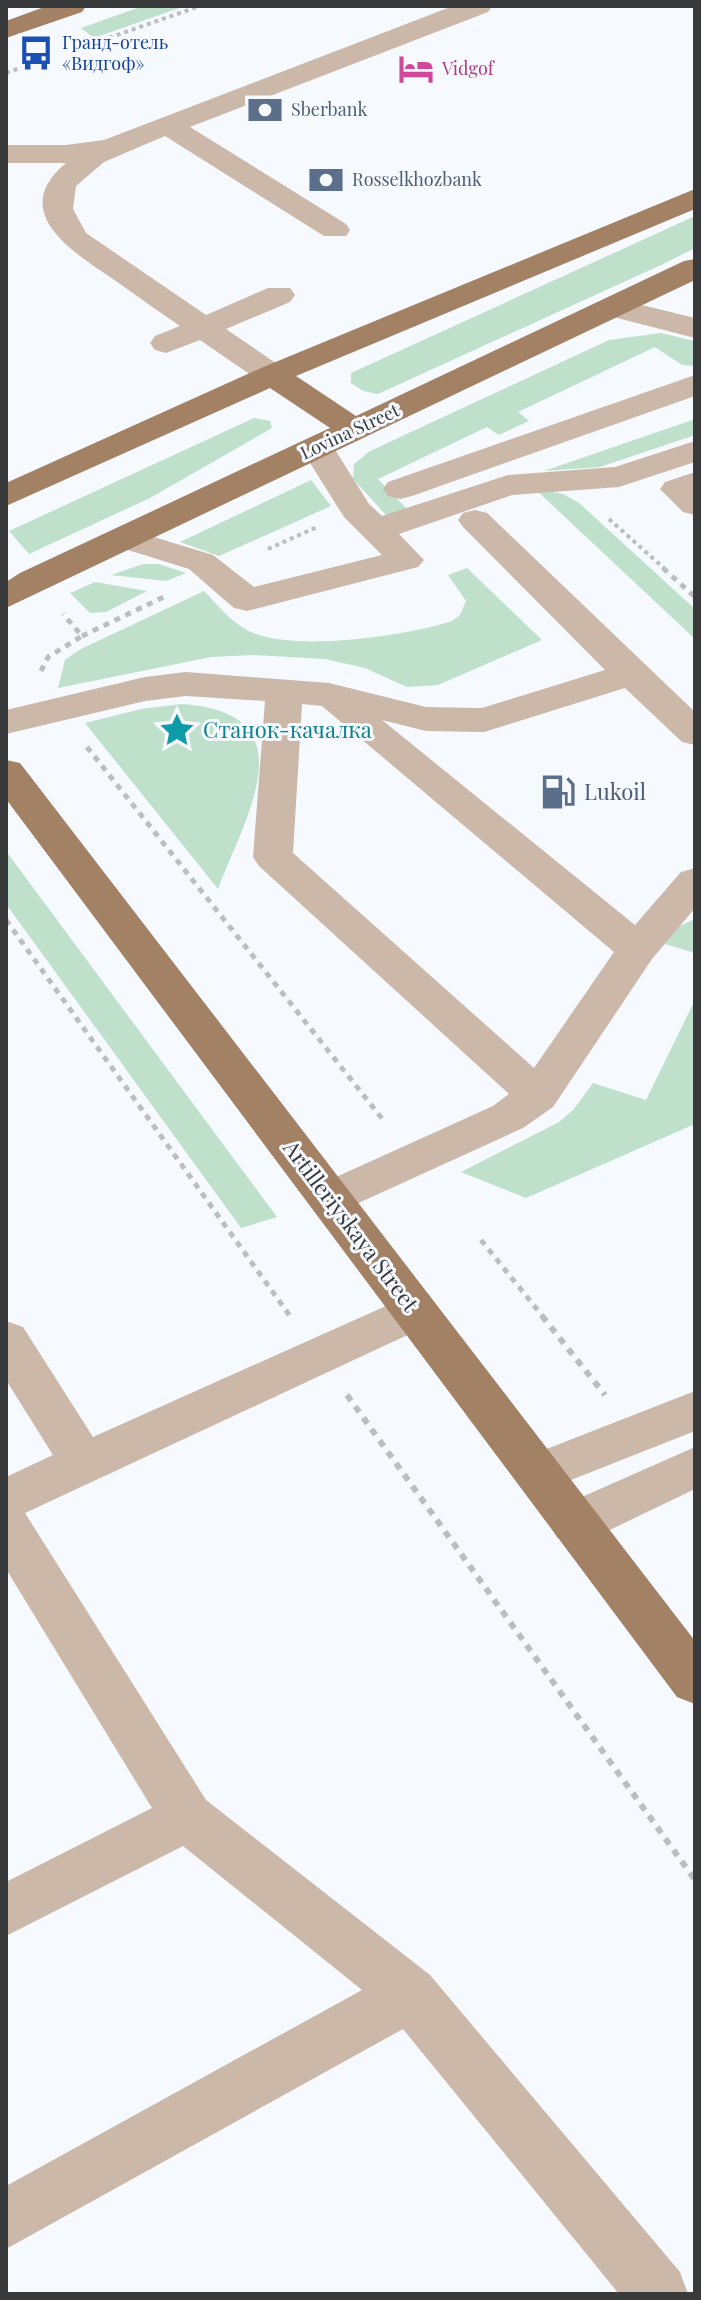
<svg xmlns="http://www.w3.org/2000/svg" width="701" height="2300" viewBox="0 0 701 2300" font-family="'Playfair Display',serif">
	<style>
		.green { fill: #bfe1cc }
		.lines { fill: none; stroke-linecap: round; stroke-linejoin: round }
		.path-far2 { stroke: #bbbec1; stroke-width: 4; stroke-dasharray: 4 4; stroke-linecap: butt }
		.path-far1 { stroke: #bbbec1; stroke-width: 5; stroke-dasharray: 6 6; stroke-linecap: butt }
		.path { stroke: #bbbec1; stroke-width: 6; stroke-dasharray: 7 7; stroke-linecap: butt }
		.minor { fill: #cbb8a9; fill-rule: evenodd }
		.major { fill: #a38165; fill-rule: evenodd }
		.labels { text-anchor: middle; stroke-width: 6; stroke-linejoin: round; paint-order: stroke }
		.far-transit-label { font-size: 18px; fill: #164399; stroke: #f6f9fe; text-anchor: start }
		.far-hotel-label { font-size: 18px; fill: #b23c85; stroke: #f6f9fe; text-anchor: start }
		.far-service-label { font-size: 18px; fill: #4e5e75; stroke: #f6f9fe; text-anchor: start }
		.far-street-label { font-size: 18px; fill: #38393a; stroke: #f6f9fe }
		.culture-label { font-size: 22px; fill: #0d838f; stroke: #f6f9fe; text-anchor: start }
		.service-label { font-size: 22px; fill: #4e5e75; stroke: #f6f9fe; text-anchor: start }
		.street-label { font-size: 22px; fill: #38393a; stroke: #f6f9fe }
	</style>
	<rect width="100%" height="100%" fill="#f6f9fe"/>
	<path class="green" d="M143,6H185L94,38L81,28Z
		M695,216V248L661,265L378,394L363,391L351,383V373Z
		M661,333L695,341V366L682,365L655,347L518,412L529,421L499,435L487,427L378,479L407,509L387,516L353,479L354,464L370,451L609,340Z
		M254,418L270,421L272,428L150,498L29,554L9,531Z
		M695,419V435L600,467L544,471Z
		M311,480L331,506L219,556L180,542Z
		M535,489L563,494L579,503L695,609V639Z
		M143,564H159L186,573L166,581L111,575Z
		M467,568L542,640L438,685L407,687L365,668L325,659L253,655L211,657L58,688L65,660L81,649L204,591C217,604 229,620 245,629C287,654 406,636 452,621L460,615L466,601L448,575Z
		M95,582L147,591L106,612L90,613L70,593Z
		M182,704C311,713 245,817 218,889L85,723L141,709Z
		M6,851L277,1217L241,1228L6,904Z
		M695,919V953L665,944L675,928Z
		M695,1000V1124L526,1198L461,1172L559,1122L574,1109L593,1083L646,1100Z"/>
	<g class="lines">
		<path class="path-far2" d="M94,43L200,6
			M6,73L20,68
			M609,519L666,570
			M268,549L317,527"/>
		<path class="path-far1" d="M663,568L695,597
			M82,636L168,595
			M41,671L48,657L82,636L63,614
			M87,747L384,1121
			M6,920L290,1316
			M481,1240L544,1318"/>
		<path class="path" d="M542,1316L605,1395
			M347,1395L695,1880"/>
		<path class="minor" d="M453,6H492L488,12L190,127L346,224L350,230L346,236H324L165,136L104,162L76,186L73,209L86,233L206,315L268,288H290L295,295L290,302L226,329L283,368L288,375L283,382L272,385L261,382L200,340L166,353L155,350L150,343L155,336L180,326C157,310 135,295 113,279C73,252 7,212 66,163H6V145H66L104,140Z
			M613,298L695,318V338L602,314L597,307L602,300Z
			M695,375V396L412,496L400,499L388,496L383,489L388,482Z
			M317,437L329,440L369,504L382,516L508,475L615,467L695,441V462L619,487L512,495L399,534L424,560L418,567L247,611L234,608L189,569L112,545L107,538L112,531L124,528L213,555L254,587L382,555L344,517L300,447L305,440Z
			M695,472V515L683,512L660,489L665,482Z
			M475,510L487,513L695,712V745L682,742L625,688L484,732L426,731L382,720L635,925L681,872L695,868V908L652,959L553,1107L523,1128L330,1216L314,1211L308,1199L314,1187L493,1106L509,1094L259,866L253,857L265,701L186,696L145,701L6,734V710L145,677L186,672L329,683L426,707L482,708L605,670L463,527L458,520L463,513ZM302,704L322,706L614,952L534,1068L293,853Z
			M415,1293L431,1298L438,1311L431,1324L25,1513L206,1800L430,1975L680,2272L688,2294H619L403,2029L6,2249V2186L362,1990L183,1846L6,1936V1882L152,1808L6,1569V1477L53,1455L6,1380V1321L23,1327L93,1437Z
			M695,1391V1431L538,1493L521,1487L514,1473L521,1459Z
			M695,1447V1489L593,1538L575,1544L557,1538L550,1523L557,1508Z"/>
		<path class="major" d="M47,6H86L82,12L6,38V21Z
			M695,189V209L296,376L356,416L684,261L695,259V280L6,608V582L20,573L330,428L270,388L6,506V483L261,368Z
			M6,760L20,763L695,1641V1704L677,1697L6,799Z"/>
	</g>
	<defs>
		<g id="bus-bare" transform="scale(2.76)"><path d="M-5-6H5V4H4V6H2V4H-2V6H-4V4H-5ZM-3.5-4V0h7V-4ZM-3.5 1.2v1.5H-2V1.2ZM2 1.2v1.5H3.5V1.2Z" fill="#1a4fb4" stroke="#f6f9fe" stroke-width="2.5" paint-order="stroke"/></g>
		<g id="hotel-bare" transform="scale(2.76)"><path d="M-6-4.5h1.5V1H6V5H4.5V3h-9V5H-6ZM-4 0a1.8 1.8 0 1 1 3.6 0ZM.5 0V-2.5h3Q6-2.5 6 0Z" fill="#d1479c" stroke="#f6f9fe" stroke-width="2.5" paint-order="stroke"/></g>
		<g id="bank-bare" transform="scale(2.76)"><path d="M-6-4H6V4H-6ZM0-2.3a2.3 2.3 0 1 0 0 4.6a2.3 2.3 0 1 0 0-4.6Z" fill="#5c6f8a" stroke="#f6f9fe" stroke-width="2.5" paint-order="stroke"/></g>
		<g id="sight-bare" transform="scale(2.76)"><path d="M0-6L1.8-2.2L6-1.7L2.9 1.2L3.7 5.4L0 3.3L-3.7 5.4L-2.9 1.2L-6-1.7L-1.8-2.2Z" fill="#0f9aa8" stroke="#f6f9fe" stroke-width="2.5" paint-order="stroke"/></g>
		<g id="fuel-bare" transform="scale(2.76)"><path d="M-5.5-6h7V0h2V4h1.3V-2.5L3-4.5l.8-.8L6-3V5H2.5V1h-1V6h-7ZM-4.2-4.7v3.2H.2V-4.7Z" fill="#5c6f8a" stroke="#f6f9fe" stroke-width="2.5" paint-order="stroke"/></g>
	</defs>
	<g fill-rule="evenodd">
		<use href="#bus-bare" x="36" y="53"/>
		<use href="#hotel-bare" x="416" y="69"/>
		<use href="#bank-bare" x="265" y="110"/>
		<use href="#bank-bare" x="326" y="180"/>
		<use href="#sight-bare" x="177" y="730"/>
		<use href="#fuel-bare" x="558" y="792"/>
	</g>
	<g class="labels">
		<g class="far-transit-label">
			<text x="62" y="49">Гранд-отель<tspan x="62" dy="21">«Видгоф»</tspan></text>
		</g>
		<g class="far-hotel-label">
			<text x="442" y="75">Vidgof</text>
		</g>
		<g class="far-service-label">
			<text x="291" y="116">Sberbank</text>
			<text x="352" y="186">Rosselkhozbank</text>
		</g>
		<g class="far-street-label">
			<text transform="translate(350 432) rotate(-25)" y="6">Lovina Street</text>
		</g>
		<g class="culture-label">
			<text x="203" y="738">Станок-качалка</text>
		</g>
		<g class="service-label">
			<text x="584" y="800">Lukoil</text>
		</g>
		<g class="street-label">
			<text transform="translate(351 1226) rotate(53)" y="8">Artilleriyskaya Street</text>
		</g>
	</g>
	<rect width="701" height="2300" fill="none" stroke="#38393a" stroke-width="16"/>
</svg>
